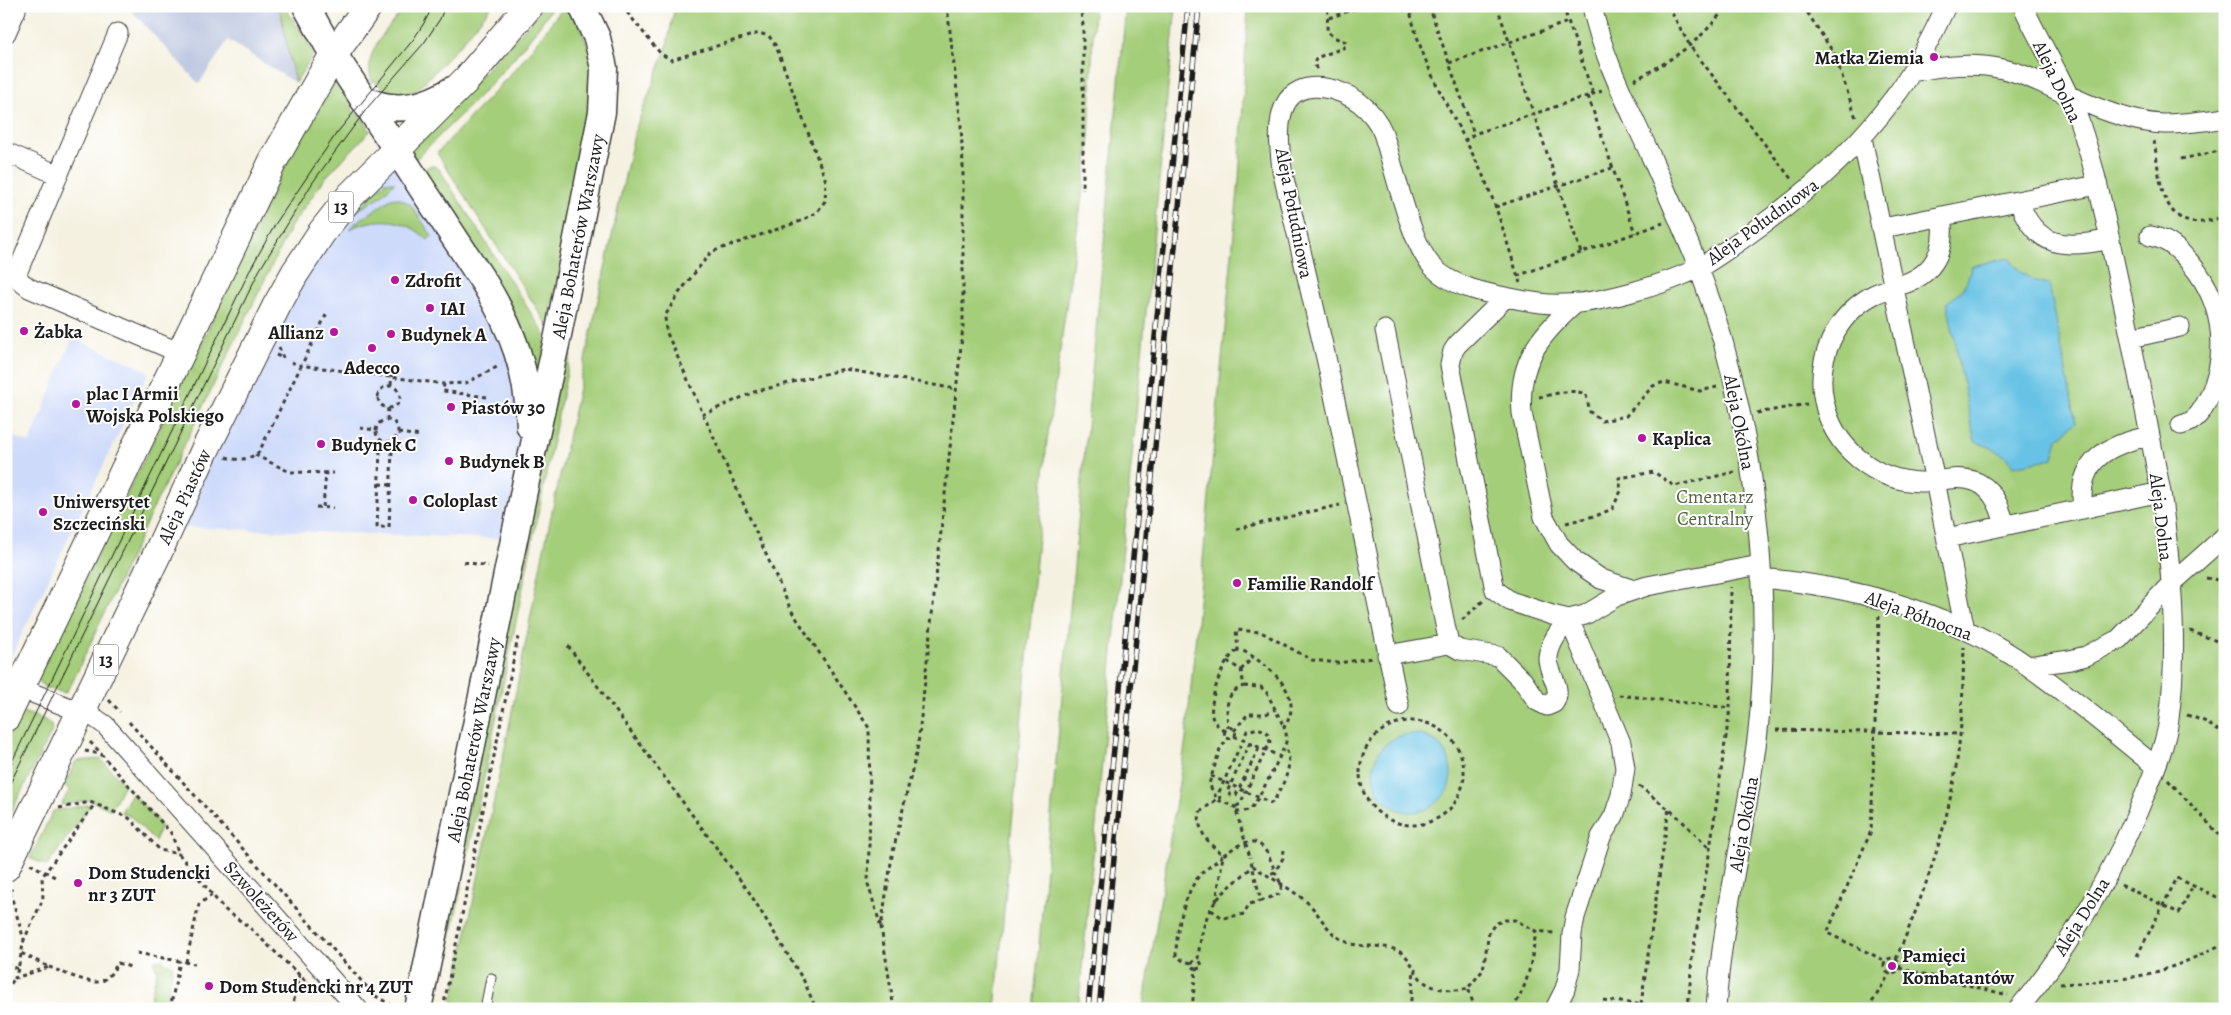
<svg xmlns="http://www.w3.org/2000/svg" width="2231" height="1015" viewBox="0 0 2231 1015" font-family="Alegreya,serif">
	<style>
		.built { fill: #cedafa }
		.industrial { fill: #b9c4de }
		.green { fill: #a4ce79; stroke: #60754a }
		.water { fill: #67c2e5; stroke: #426f80 }
		.lines { fill: none; stroke-linecap: round; stroke-linejoin: round }
		.lane-casing { stroke: #3d3c3a; stroke-width: 11 }
		.street-casing { stroke: #3d3c3a; stroke-width: 21 }
		.secondary-casing { stroke: #3d3c3a; stroke-width: 29 }
		.primary-casing { stroke: #3d3c3a; stroke-width: 30 }
		.path { stroke: #3d3c3a; stroke-width: 3; stroke-dasharray: 4 4; stroke-linecap: butt }
		.lane { stroke: #fff; stroke-width: 9 }
		.street { stroke: #fff; stroke-width: 19 }
		.secondary { stroke: #fff; stroke-width: 26 }
		.primary { stroke: #fff; stroke-width: 28 }
		.tram { stroke: #1c1c1c; stroke-width: 1 }
		.rail-casing { stroke: #1c1c1c; stroke-width: 5.5 }
		.rail { stroke: #fff; stroke-width: 4; stroke-dasharray: 11; stroke-linecap: butt }
		.path-bridge { stroke: #3d3c3a; stroke-width: 3; stroke-dasharray: 4 4; stroke-linecap: butt }
		.poi-dot { fill: #b5179e; stroke: #fff; stroke-width: 2 }
		.labels { text-anchor: middle; stroke-width: 4; stroke-linejoin: round; paint-order: stroke }
		.shield { fill: #fff; stroke: #606060; stroke-width: 1 }
		.shield-label { font-size: 18px; font-weight: bold; fill: #1c1c1c }
		.poi-label { font-size: 19px; font-weight: bold; fill: #1c1c1c; stroke: #fff; text-anchor: start }
		.street-label { font-size: 19px; fill: #1c1c1c; stroke: #fff }
		.park-label { font-size: 19px; fill: #526341; stroke: #fff }
	</style>
	<rect width="100%" height="100%" fill="#fff"/>
	<filter id="ink" filterUnits="userSpaceOnUse"><feTurbulence type="fractalNoise" baseFrequency=".02" numOctaves="2"/><feDisplacementMap in="SourceGraphic" scale="10" xChannelSelector="R" yChannelSelector="G"/><feConvolveMatrix kernelMatrix="1 2 1 2 8 2 1 2 1" color-interpolation-filters="sRGB"/></filter>
	<filter id="wash" filterUnits="userSpaceOnUse"><feTurbulence type="fractalNoise" baseFrequency=".0096" numOctaves="4" result="noise"/><feDisplacementMap in="SourceGraphic" scale="20" xChannelSelector="R" yChannelSelector="G"/><feGaussianBlur stdDeviation="1.12" result="paint"/><feColorMatrix in="noise" values="0 0 0 0 0 0 0 0 0 0 0 0 0 0 0 0 0 1.4 0 .05"/><feComposite in="paint" operator="in"/></filter>
	<g filter="url(#wash)">
		<rect width="100%" height="100%" fill="#f5f1e1"/>
		<path class="built" d="M395,156L511,338L526,444L509,539L174,527L296,281Z
			M72,338L149,371L9,661L6,660V434L30,443Z"/>
		<path class="industrial" d="M127,6H278L295,83L228,40L199,84Z"/>
		<path class="green" d="M279,6H284L307,40L313,55L295,83Z
			M406,6H492L458,47L416,91L399,95L391,94L374,81L372,82C361,52 389,28 406,6Z
			M543,6H553C516,63 464,111 416,159L410,151L531,22Z
			M564,6H572L587,44L597,89L548,326L437,153L520,64Z
			M675,6H1094L1089,147L1047,441L995,1009H451L505,747L542,558L635,130L666,50Z
			M1126,6H1176L1078,1009H1033Z
			M1248,6H2225V1009H1143L1186,739L1239,180Z
			M336,77L354,104L351,109L364,120L370,131L326,177L291,226L150,515L72,683L65,693L44,687L37,678L212,321L292,150Z
			M429,166H434L439,169L545,335L542,392L421,172Z
			M385,182H395L381,196L352,214Z
			M398,198L410,204L432,236L428,240C405,217 377,216 349,229L354,224L391,199Z
			M566,341L573,343L446,962L442,975L435,974Z
			M23,712L45,720L51,725L52,731L6,822V741L20,713Z
			M101,759L124,784L111,810L90,800L61,805L70,789L64,786L76,761Z
			M132,793L161,825L155,841L131,817L121,812Z
			M91,804L47,866L30,858L53,811Z
			M154,960H163L165,963L173,965L165,1009H148L157,971Z"/>
		<path class="water" d="M2009,258C2020,274 2030,281 2049,284L2076,422L2058,439L2053,458L2013,466C2004,452 1991,447 1975,442L1947,302C1962,293 1968,283 1971,266Z
			M1373 773a39 39 0 1 1 78 0a39 39 0 1 1-78 0Z"/>
	</g>
	<g filter="url(#ink)">
		<g class="lines">
			<g class="lane-casing">
				<path id="lane" d="M485,1009L491,978"/>
			</g>
			<g class="street-casing">
				<path id="street" d="M1592,6C1603,60 1631,111 1653,161C1668,196 1684,230 1698,266C1716,313 1731,366 1741,416C1762,516 1769,630 1758,731C1747,824 1722,915 1716,1009
					M6,33L16,10L7,6
					M118,33L17,273L20,281L29,288L180,353
					M1912,72C1943,66 1972,62 2003,69C2027,74 2047,86 2070,96C2098,109 2133,123 2164,124C2185,124 2205,121 2225,118
					M1862,138L1935,481L1965,630
					M6,152L58,175
					M2019,201C2035,249 2067,249 2110,239
					M1941,216C1946,245 1937,270 1909,282C1897,287 1885,289 1873,295C1836,315 1815,359 1824,401C1833,447 1874,481 1921,482C1939,482 1956,475 1974,481C1992,487 2001,508 2005,526
					M1883,228L2097,185
					M2150,236C2164,238 2176,247 2185,257C2222,296 2231,349 2209,397C2202,411 2196,422 2181,425
					M1506,297L1457,345L1453,351L1450,365L1495,590L1510,601L1552,615L1569,619L1585,615L1617,596L1647,586L1760,565
					M1576,303C1540,335 1517,362 1522,413L1544,517L1559,544L1575,561L1601,579L1634,590
					M1385,330L1449,644
					M2131,338L2180,327
					M2083,509C2076,460 2109,444 2150,436
					M1947,538L2161,492
					M1761,578C1855,587 1950,611 2028,666C2072,697 2114,733 2156,767
					M1387,655L1449,644L1460,650L1498,656L1523,681L1537,701L1547,706L1554,703C1564,687 1547,673 1548,657C1550,642 1560,630 1569,619
					M2028,666L2070,660L2086,656L2119,639L2170,585L2225,536
					M20,688L95,718L105,725L358,1009
					M1399,706L1327,362L1282,170C1280,150 1276,124 1285,105C1299,76 1341,88 1360,103C1370,111 1378,121 1383,133C1394,167 1410,242 1432,266C1451,287 1488,294 1516,299C1531,302 1547,305 1563,304C1598,304 1668,284 1700,267C1718,257 1735,244 1752,232C1806,194 1854,152 1893,99C1915,71 1931,39 1946,6
					M1555,1009L1565,989L1570,969L1572,934L1575,917L1601,837L1614,816L1621,795L1625,768L1621,743L1569,619
					M2018,1009C2071,947 2118,863 2148,787C2157,765 2166,742 2169,719C2179,644 2171,566 2161,492C2146,416 2132,341 2115,265C2105,216 2095,166 2078,118C2064,80 2040,44 2023,6"/>
			</g>
			<g class="secondary-casing">
				<g id="secondary">
					<path d="M306,6L327,44L485,284C513,331 528,371 530,427"/>
					<path d="M363,99C394,114 424,108 452,90"/>
					<path id="s1" d="M418,1009L526,481L558,335L602,112L604,68L597,38L582,6"/>
				</g>
			</g>
			<g class="primary-casing">
				<g id="primary">
					<path d="M6,717L272,163L334,54L368,6"/>
					<path id="s2" d="M6,867L160,548L204,452L277,305L295,273L322,232L351,195L466,80L529,6"/>
				</g>
			</g>
			<path class="path" d="M622,6L660,53L671,60L759,33L769,36L776,46L826,181L825,201L817,212L801,221L711,252L679,293L665,316L666,331L791,610L869,728L870,807L868,884L881,927
				M1080,6L1083,25V190
				M1409,6C1422,69 1452,111 1479,167C1497,204 1507,244 1520,283
				M1429,6L1474,134
				M1497,6L1581,253
				M1563,6L1593,94
				M1668,6L1690,46L1792,180
				M1803,6L1835,55L1856,118
				M1329,18L1363,6
				M1449,63L1568,22
				M1317,69L1314,64L1316,58L1343,48L1346,45V42L1333,37L1327,31L1328,6
				M1634,80C1670,62 1703,40 1726,6
				M1588,96L1635,233
				M1464,141L1474,134L1602,91
				M2154,141C2159,166 2158,214 2190,222C2201,224 2214,219 2225,217
				M2181,159L2225,150
				M1495,207L1612,168
				M1517,276L1663,223
				M279,347L283,358
				M276,355L283,358
				M291,362L299,365L444,384
				M391,385L392,369
				M378 397a11 11 0 1 1 22 0a11 11 0 1 1-22 0Z
				M487,397L443,391L444,384L466,383L499,366
				M1539,397C1553,395 1574,387 1586,395L1590,412L1602,421L1626,416L1653,386L1664,382L1700,391L1717,387
				M1757,413L1807,404
				M702,415L754,392L844,369L956,389
				M387,420L388,408
				M376 431a11 11 0 1 1 22 0a11 11 0 1 1-22 0Z
				M360,428L376,430
				M398,433L421,436
				M2225,433L2222,452L2225,475
				M386,449H392L389,527H377L380,449H386V442
				M255,455L290,472L334,473
				M226,457C237,461 249,460 259,452L327,313
				M379,484L391,485
				M316,507L333,508
				M323,507L326,473
				M1566,523L1598,515L1612,509L1621,491L1619,478L1654,472L1674,486L1735,472
				M1236,529L1340,505
				M464,562L488,566
				M2206,578L2225,581
				M1879,616L1871,831L1827,933L1886,961
				M1462,620L1483,601
				M2190,631L2225,644
				M568,646L749,892L804,981L816,1009
				M1227,661L1241,670L1244,686C1223,693 1227,710 1228,728
				M1241,670L1253,657
				M1244,686L1261,687L1267,693L1284,727
				M1619,695L1730,708
				M109,700L120,712
				M2187,715L2204,721L2225,735
				M1360 773a52 52 0 1 1 104 0a52 52 0 1 1-104 0Z
				M129,722L374,995L391,1005
				M1224.5 733a5.5 5.5 0 1 1 11 0a5.5 5.5 0 1 1-11 0Z
				M1776,730L1960,734
				M1224,731C1220,727 1213,723 1212,716C1209,699 1223,658 1238,650
				M1234,731L1248,714H1266L1276,709
				M1234,736L1279,756
				M90,742L101,753
				M1250,743L1227,792L1231,795H1236L1259,748
				M85,751L101,754L171,833L179,854L224,909L249,927L312,987
				M1211,776L1271,803L1274,801C1283,784 1295,765 1285,747
				M2168,780L2225,841
				M1639,786L1676,815L1710,849
				M1218,800L1235,807L1241,828
				M1220,800L1219,792L1247,731L1258,728L1267,732L1270,742L1240,804L1235,807
				M59,808L90,802L129,818L160,850L179,854
				M1236,812C1241,812 1247,811 1251,808C1256,805 1285,748 1286,742C1287,736 1286,732 1284,727C1303,701 1280,676 1259,661C1253,657 1247,651 1238,650L1236,630L1261,632L1312,660L1338,663L1372,658
				M30,864L57,878
				M2121,885L2179,913L2193,886
				M10,892L24,940L43,899L42,877L94,805
				M6,899L12,888
				M1261,901L1279,894L1282,886L1275,872L1283,858L1284,850
				M1216,902L1223,855C1230,851 1240,843 1248,842C1264,839 1271,860 1275,872L1267,875
				M1211,910L1223,918L1244,914L1249,904L1261,901L1250,857
				M137,953L195,964
				M2137,956L2177,878L2225,901
				M1884 966a8 8 0 1 1 16 0a8 8 0 1 1-16 0Z
				M1896,959C1928,884 1952,817 1960,735C1963,706 1963,676 1964,647
				M186,962L199,904L212,895
				M1191,963L1182,960L1176,955C1176,931 1184,895 1199,876C1206,868 1216,863 1223,855C1209,844 1196,831 1200,812L1217,799L1209,784L1220,749L1228,738
				M6,964L18,969L24,940
				M49,967C60,971 92,986 102,981C109,978 114,969 118,963L133,968
				M1899,968L2008,995
				M18,969L15,978L49,967L21,953
				M1196,969L1200,968L1202,965L1198,958
				M2060,984C2098,982 2135,980 2171,967C2190,961 2207,951 2225,943
				M6,990L15,978
				M1603,1000L1681,1009
				M1641,1004L1669,808
				M73,1007L78,1009
				M170,1009L180,961
				M292,1009L299,975
				M443,1009L518,637
				M894,1009L881,927L892,856L918,745L963,327V166L961,125L947,6
				M1192,1009L1196,969L1192,966L1191,963L1198,958C1200,940 1204,917 1215,902C1225,889 1241,878 1253,866C1269,877 1297,892 1310,905C1322,918 1328,933 1344,941C1361,950 1384,942 1400,952C1411,958 1413,970 1421,979C1431,990 1454,992 1468,988
				M1410,1009L1414,970
				M1475,1009L1468,988L1483,970L1489,932L1495,924L1504,920H1515L1536,931L1554,933
				M1512,1009C1529,985 1532,958 1536,931
				M1688,1009L1692,958L1710,849L1730,708L1731,587
				M1868,1009L1890,973"/>
			<use href="#lane" class="lane"/>
			<use href="#street" class="street"/>
			<use href="#secondary" class="secondary"/>
			<use href="#primary" class="primary"/>
			<path class="tram" d="M6,774L251,268L276,223L336,134L413,40L424,23L433,6
				M6,792L259,271L313,182L368,107L424,43L440,19L445,6"/>
			<g class="rail-casing">
				<path id="rail" d="M1088,1009L1188,6
					M1099,1009L1199,6"/>
			</g>
			<use href="#rail" class="rail"/>
			<path class="path-bridge" d="M1241,828L1250,857"/>
		</g>
	</g>
	<g class="poi-dot">
		<circle cx="1934" cy="57" r="5"/>
		<circle cx="395" cy="280" r="5"/>
		<circle cx="430" cy="308" r="5"/>
		<circle cx="24" cy="331" r="5"/>
		<circle cx="334" cy="332" r="5"/>
		<circle cx="391" cy="334" r="5"/>
		<circle cx="372" cy="348" r="5"/>
		<circle cx="76" cy="404" r="5"/>
		<circle cx="451" cy="407" r="5"/>
		<circle cx="1642" cy="438" r="5"/>
		<circle cx="321" cy="444" r="5"/>
		<circle cx="449" cy="461" r="5"/>
		<circle cx="413" cy="500" r="5"/>
		<circle cx="43" cy="512" r="5"/>
		<circle cx="1237" cy="583" r="5"/>
		<circle cx="78" cy="883" r="5"/>
		<circle cx="1892" cy="966" r="5"/>
		<circle cx="209" cy="986" r="5"/>
	</g>
	<g class="labels">
		<g class="shield">
			<rect x="328.5" y="191.5" width="25" height="31" rx="4"/>
			<rect x="93.5" y="644.5" width="25" height="31" rx="4"/>
		</g>
		<g class="shield-label">
			<text x="341" y="213">13</text>
			<text x="106" y="666">13</text>
		</g>
		<g class="poi-label">
			<text x="1924" y="64" text-anchor="end">Matka Ziemia</text>
			<text x="405" y="287">Zdrofit</text>
			<text x="440" y="315">IAI</text>
			<text x="34" y="338">Żabka</text>
			<text x="324" y="339" text-anchor="end">Allianz</text>
			<text x="401" y="341">Budynek A</text>
			<text x="372" y="374" text-anchor="middle">Adecco</text>
			<text x="86" y="400">plac I Armii<tspan x="86" dy="22">Wojska Polskiego</tspan></text>
			<text x="461" y="414">Piastów 30</text>
			<text x="1652" y="445">Kaplica</text>
			<text x="331" y="451">Budynek C</text>
			<text x="459" y="468">Budynek B</text>
			<text x="423" y="507">Coloplast</text>
			<text x="53" y="508">Uniwersytet<tspan x="53" dy="22">Szczeciński</tspan></text>
			<text x="1247" y="590">Familie Randolf</text>
			<text x="88" y="879">Dom Studencki<tspan x="88" dy="22">nr 3 ZUT</tspan></text>
			<text x="1902" y="962">Pamięci<tspan x="1902" dy="22">Kombatantów</tspan></text>
			<text x="219" y="993">Dom Studencki nr 4 ZUT</text>
		</g>
		<g class="street-label">
			<text transform="translate(2058 81) rotate(64)" y="7">Aleja Dolna</text>
			<text transform="translate(1295 213) rotate(79)" y="7">Aleja Południowa</text>
			<text transform="translate(1762 221) rotate(-36)" y="7">Aleja Południowa</text>
			<text dy="7" stroke="none"><textPath href="#s1" startOffset="789">Aleja Bohaterów Warszawy</textPath></text>
			<text transform="translate(1740 422) rotate(79)" y="7">Aleja Okólna</text>
			<text dy="7" stroke="none"><textPath href="#s2" startOffset="411">Aleja Piastów</textPath></text>
			<text transform="translate(2162 517) rotate(83)" y="7">Aleja Dolna</text>
			<text transform="translate(1919 615) rotate(20)" y="7">Aleja Północna</text>
			<text dy="7" stroke="none"><textPath href="#s1" startOffset="275">Aleja Bohaterów Warszawy</textPath></text>
			<text transform="translate(1743 824) rotate(-80)" y="7">Aleja Okólna</text>
			<text transform="translate(262 901) rotate(48)" y="7">Szwoleżerów</text>
			<text transform="translate(2081 916) rotate(-58)" y="7">Aleja Dolna</text>
		</g>
		<g class="park-label">
			<text x="1715" y="503">Cmentarz<tspan x="1715" dy="22">Centralny</tspan></text>
		</g>
	</g>
	<rect width="2231" height="1015" fill="none" stroke="#fff" stroke-width="25"/>
</svg>
